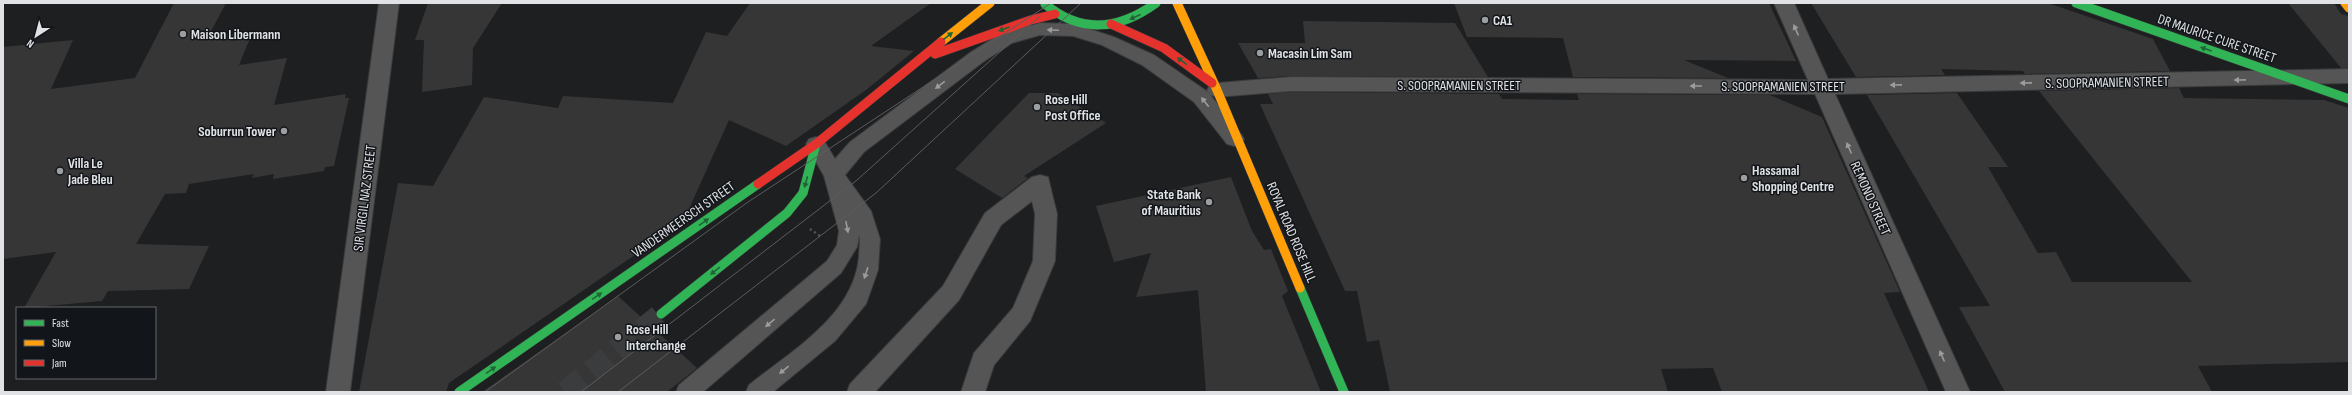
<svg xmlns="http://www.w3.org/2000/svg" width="2352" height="395" viewBox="0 0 2352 395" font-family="'Sofia Sans Condensed',sans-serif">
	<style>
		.building { fill: #363637 }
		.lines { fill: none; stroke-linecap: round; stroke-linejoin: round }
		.primary-tunnel { stroke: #3a3c3e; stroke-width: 22; stroke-dasharray: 22 11; stroke-linecap: butt }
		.lane-casing { stroke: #393a3c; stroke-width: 2 }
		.street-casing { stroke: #393a3c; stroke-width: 2 }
		.fast-casing { stroke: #393a3c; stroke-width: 10 }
		.slow-casing { stroke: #393a3c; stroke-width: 10 }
		.jam-casing { stroke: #393a3c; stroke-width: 10 }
		.path { stroke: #555556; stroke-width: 2.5; stroke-dasharray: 2 3; stroke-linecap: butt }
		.lane { fill: #565555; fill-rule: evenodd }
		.street { fill: #565555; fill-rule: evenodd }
		.fast { stroke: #30b455; stroke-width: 9 }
		.slow { stroke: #ff9f0a; stroke-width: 9 }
		.jam { stroke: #e5322d; stroke-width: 9 }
		.tram { stroke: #5c5c5d; stroke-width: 1 }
		.oneway { fill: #216437 }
		.oneway2 { fill: #9b9c9d }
		.poi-dot { fill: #9c9ea0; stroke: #121519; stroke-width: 1.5 }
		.labels { text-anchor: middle; stroke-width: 3; stroke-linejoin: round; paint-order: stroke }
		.poi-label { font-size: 14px; font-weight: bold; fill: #e0e2e5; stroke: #121519; text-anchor: start }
		.street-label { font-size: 14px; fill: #e0e2e5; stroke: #121519 }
	</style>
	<rect width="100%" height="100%" fill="#1d1f21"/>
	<path class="building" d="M174,3H226L208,37L253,31L239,65L287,58L274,105L346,94L345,98H349L334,166L325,167L324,171L273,179L274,174L252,178L254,174L189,184L186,193L165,194L136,244L209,246L189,289L108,291L102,301L24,308L56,252L3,259V47L73,40L51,89L135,78Z
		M428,3H502L473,48L472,85L422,92L424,40H415Z
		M750,3H931L871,46L914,51L866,90L786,146L729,120L689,209L700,210L449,383L446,392H359L398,183L433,186L484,97L558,108L563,96L673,103L706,32L727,36Z
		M1454,3H1769L1796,61L1684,60L1728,78L1573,77L1563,38L1467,37Z
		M1811,3H2048L2153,39L2170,71L2025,74L2023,71L1941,69L1945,75L1856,77Z
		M2288,3H2334L2341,14L2349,16V68H2341Z
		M1303,21L1455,23L1488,77L1291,76L1258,78L1238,43H1305Z
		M2179,88L2184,98L2324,100L2349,108V362L2198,366L2212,392H2005L1959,307L1990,306L1867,95L1957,93L2008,167H1988L2038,253L2056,252L2072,282H2192L2039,91Z
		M1291,92L1499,94L1502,99L1579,100L1577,94L1770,95L1822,117L1900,292L1884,293L1929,392H1722L1713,368L1661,369L1668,392H1390L1379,340L1367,342L1357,291H1345L1260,104H1273L1268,94Z
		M1029,93H1058L1106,123L1024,176L1028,178L1002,198L955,169Z
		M1231,177L1252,231L1264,250L1271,249L1288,291L1282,296L1321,392H1206L1198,290L1136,297L1151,253L1114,262L1096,206Z
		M618,296L697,368L667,392H482Z"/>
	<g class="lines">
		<path class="primary-tunnel" d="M565,392L661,314"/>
		<g class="lane-casing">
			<path id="lane" d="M1040,23L1074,24L1114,37L1154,55L1208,92L1241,134L1244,139L1241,144L1234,146L1227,144L1194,102L1142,65L1102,45L1073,36L1040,35L1012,43L983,62L864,152L845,175L871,211L880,239L878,270L866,304L835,341L773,392H746L749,385C791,351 854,316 859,256C859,249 861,242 859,235L857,247L841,273L703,392H676L679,385L827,261L837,245L839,231L824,176L806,144L809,139L816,137L823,139L835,159L850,142L971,52L1000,34Z"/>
		</g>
		<g class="street-casing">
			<path id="street" d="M379,3H399L350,392H326Z
				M1774,3H1794L1828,79L2349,69V83L1835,94L1970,392H1946L1815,94L1291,91L1217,97L1210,95L1207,90L1210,85L1217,83L1291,77L1808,80Z
				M1040,175L1048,177L1057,214L1055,261L1030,321L994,365L985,392H961L974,353L1013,308L1033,261L1035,214L1032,201L1001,225L959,300L875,392H847L850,384L943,286L985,213L1032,177Z"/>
		</g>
		<g class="fast-casing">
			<path id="fast" d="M2076,3L2349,99
				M1045,4C1081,34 1119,30 1156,3
				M1300,288L1344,392
				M661,314L787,213L803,193L816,144
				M459,392L758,184"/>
		</g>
		<g class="slow-casing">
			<path id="slow" d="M1177,3L1217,90L1300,288
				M2345,3L2349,8
				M941,42L990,3"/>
		</g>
		<g class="jam-casing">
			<path id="jam" d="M1111,24L1164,48L1212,83
				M935,54L1031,20L1055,14
				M758,184L816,144L941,42"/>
		</g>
		<path class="path" d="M810,229L820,236"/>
		<use href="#lane" class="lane"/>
		<use href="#street" class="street"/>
		<use href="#fast" class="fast"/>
		<use href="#slow" class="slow"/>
		<use href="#jam" class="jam"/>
		<path class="tram" d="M485,392L748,202L1051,3
			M581,392L857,180L1040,16
			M618,392L876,193L1081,3"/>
	</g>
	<defs><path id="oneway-solid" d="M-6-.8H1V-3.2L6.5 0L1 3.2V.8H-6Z"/></defs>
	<g class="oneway">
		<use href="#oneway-solid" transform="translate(1135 17) rotate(156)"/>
		<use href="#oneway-solid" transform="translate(1004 29) rotate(160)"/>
		<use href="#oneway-solid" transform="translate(948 36) rotate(-38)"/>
		<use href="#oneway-solid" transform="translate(2206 49) rotate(-161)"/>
		<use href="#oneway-solid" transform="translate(1182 61) rotate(-144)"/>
		<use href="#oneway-solid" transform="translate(806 182) rotate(105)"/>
		<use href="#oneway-solid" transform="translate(704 222) rotate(-35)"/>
		<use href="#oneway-solid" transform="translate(715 271) rotate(141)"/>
		<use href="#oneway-solid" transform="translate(597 296) rotate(-35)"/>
		<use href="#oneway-solid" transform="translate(491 370) rotate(-35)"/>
	</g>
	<g class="oneway2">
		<use href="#oneway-solid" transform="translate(1053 30) rotate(-177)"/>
		<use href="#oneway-solid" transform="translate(1796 30) rotate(-114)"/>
		<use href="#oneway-solid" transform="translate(2240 80) rotate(179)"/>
		<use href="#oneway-solid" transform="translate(2026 83) rotate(179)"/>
		<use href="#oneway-solid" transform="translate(940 85) rotate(143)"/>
		<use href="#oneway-solid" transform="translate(1896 85) rotate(179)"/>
		<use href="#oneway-solid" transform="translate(1696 86) rotate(-180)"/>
		<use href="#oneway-solid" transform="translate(1205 102) rotate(-128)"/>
		<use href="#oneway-solid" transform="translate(1849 148) rotate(-114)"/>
		<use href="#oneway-solid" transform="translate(847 227) rotate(79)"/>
		<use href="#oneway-solid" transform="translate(866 273) rotate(108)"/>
		<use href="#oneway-solid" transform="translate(770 323) rotate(140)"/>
		<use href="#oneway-solid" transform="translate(1942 356) rotate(-114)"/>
		<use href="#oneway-solid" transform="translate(784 370) rotate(141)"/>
	</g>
	<g class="poi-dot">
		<circle cx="1485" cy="20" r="4"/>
		<circle cx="183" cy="34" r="4"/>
		<circle cx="1260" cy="53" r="4"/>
		<circle cx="1037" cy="107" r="4"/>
		<circle cx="284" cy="131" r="4"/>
		<circle cx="60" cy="171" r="4"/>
		<circle cx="1744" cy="178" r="4"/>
		<circle cx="1209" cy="202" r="4"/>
		<circle cx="618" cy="337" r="4"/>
	</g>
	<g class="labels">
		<g class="poi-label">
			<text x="1493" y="25">CA1</text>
			<text x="191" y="39">Maison Libermann</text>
			<text x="1268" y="58">Macasin Lim Sam</text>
			<text x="1045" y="104">Rose Hill<tspan x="1045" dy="16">Post Office</tspan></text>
			<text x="276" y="136" text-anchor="end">Soburrun Tower</text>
			<text x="68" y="168">Villa Le<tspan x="68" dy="16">Jade Bleu</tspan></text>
			<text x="1752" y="175">Hassamal<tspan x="1752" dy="16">Shopping Centre</tspan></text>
			<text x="1201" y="199" text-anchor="end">State Bank<tspan x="1201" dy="16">of Mauritius</tspan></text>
			<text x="626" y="334">Rose Hill<tspan x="626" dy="16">Interchange</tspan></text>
		</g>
		<g class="street-label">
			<text transform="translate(2217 38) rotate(19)" y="5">DR MAURICE CURE STREET</text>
			<text transform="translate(2107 82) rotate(-1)" y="5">S. SOOPRAMANIEN STREET</text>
			<text x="1459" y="90">S. SOOPRAMANIEN STREET</text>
			<text x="1783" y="91">S. SOOPRAMANIEN STREET</text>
			<text transform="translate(364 198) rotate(-83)" y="5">SIR VIRGIL NAZ STREET</text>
			<text transform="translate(1871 198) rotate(66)" y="5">REMONO STREET</text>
			<text transform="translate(683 219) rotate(-35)" y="5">VANDERMEERSCH STREET</text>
			<text transform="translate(1292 232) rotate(67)" y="5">ROYAL ROAD ROSE HILL</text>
		</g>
	</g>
	<rect width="2352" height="395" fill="none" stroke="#e0e2e5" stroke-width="8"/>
	<rect x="16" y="307" width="140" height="72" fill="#121519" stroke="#64676b"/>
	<rect x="24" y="320" width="20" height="6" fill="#30b455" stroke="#64676b"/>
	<text x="52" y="327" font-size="12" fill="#e0e2e5">Fast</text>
	<rect x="24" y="340" width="20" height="6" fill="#ff9f0a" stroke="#64676b"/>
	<text x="52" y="347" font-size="12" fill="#e0e2e5">Slow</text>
	<rect x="24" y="360" width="20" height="6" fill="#e5322d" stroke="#64676b"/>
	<text x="52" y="367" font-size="12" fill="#e0e2e5">Jam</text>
	<g transform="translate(36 36) rotate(216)" stroke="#121519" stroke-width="3" paint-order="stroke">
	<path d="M0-3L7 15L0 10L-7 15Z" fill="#e0e2e5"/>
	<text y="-6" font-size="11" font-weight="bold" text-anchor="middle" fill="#e0e2e5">N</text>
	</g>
</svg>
